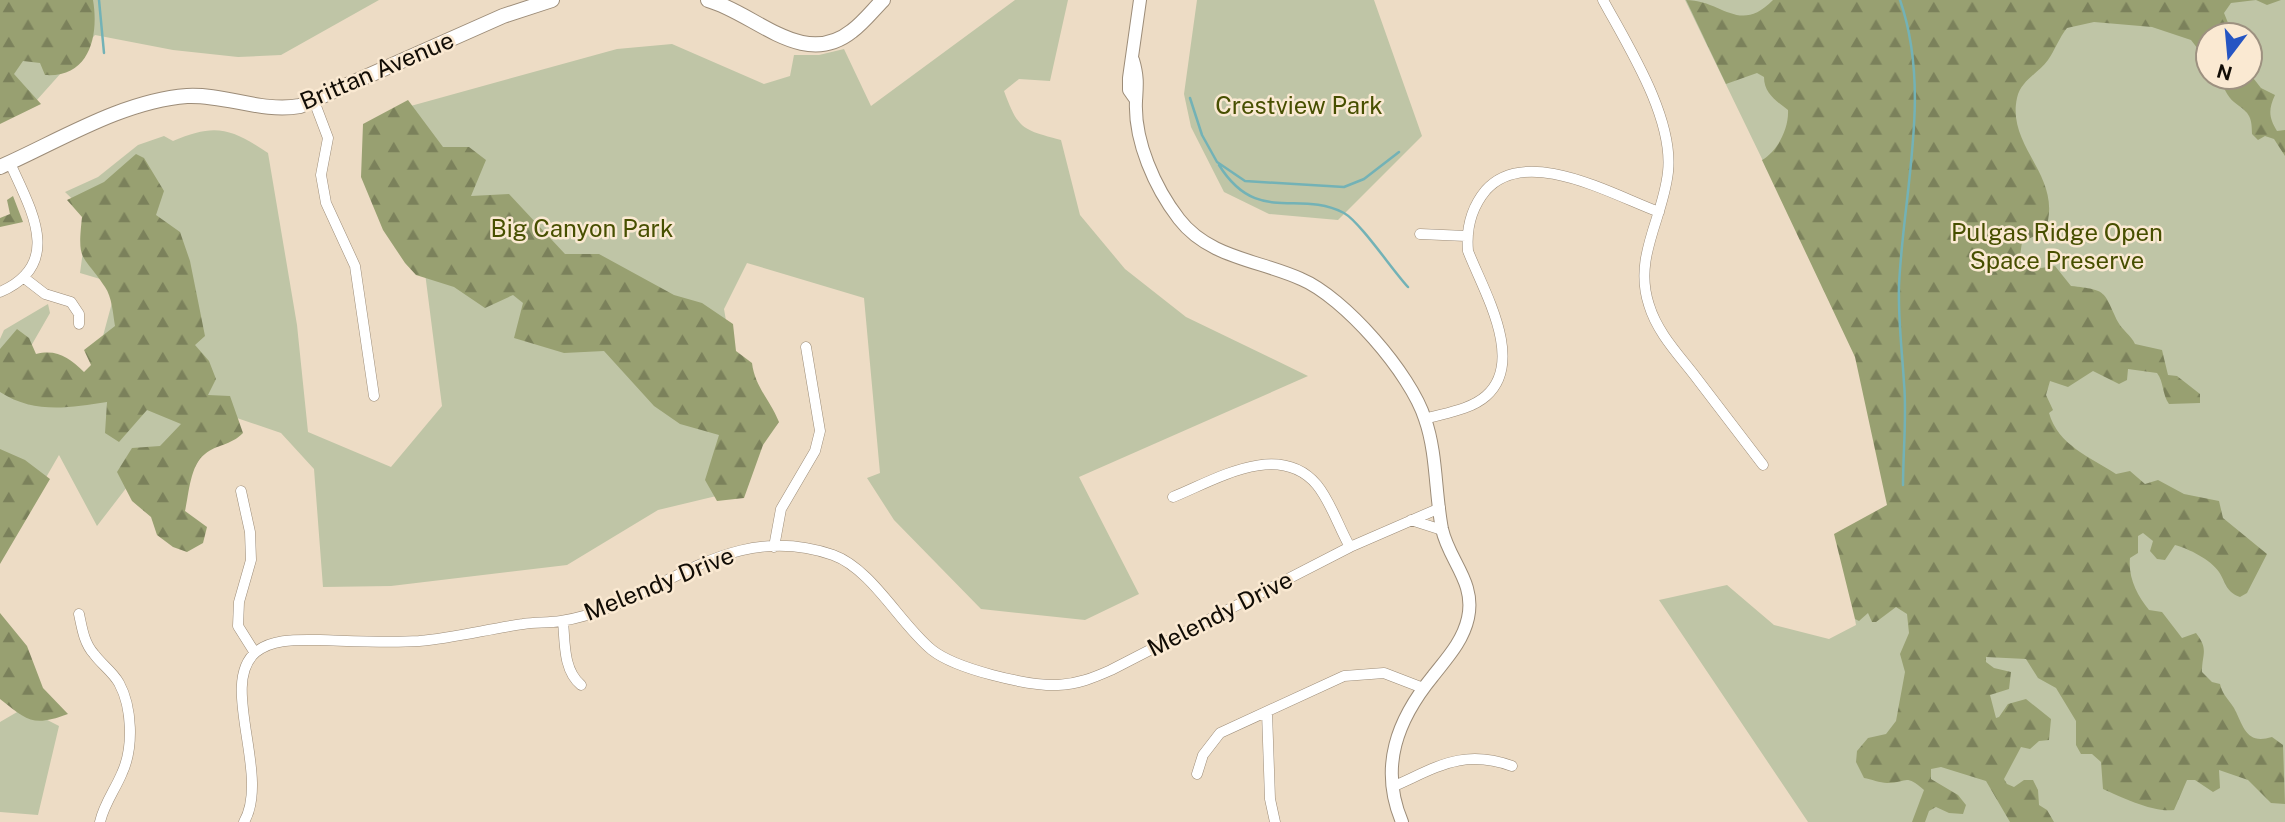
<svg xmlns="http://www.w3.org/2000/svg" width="2285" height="822" viewBox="0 0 2285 822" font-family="'Public Sans',sans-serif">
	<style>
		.green { fill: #bfc5a6; fill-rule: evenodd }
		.forest { fill: url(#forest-firs) }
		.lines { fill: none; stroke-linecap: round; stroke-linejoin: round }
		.stream { stroke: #73b2b6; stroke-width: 2.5 }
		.minor-casing { stroke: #9c8c78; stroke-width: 11 }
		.tertiary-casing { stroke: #9c8c78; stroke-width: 14 }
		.secondary-casing { stroke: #9c8c78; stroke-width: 16 }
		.minor { stroke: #fff; stroke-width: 10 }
		.tertiary { stroke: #fff; stroke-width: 12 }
		.secondary { stroke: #fff; stroke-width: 14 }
		.labels { text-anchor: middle; stroke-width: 5; stroke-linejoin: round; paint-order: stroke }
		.street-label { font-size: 24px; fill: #110c05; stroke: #fae9d2 }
		.park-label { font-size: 24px; fill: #474f00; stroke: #fae9d2 }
	</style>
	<defs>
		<pattern id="forest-firs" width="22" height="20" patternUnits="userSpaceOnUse" patternTransform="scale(1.75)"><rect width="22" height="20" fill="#98a071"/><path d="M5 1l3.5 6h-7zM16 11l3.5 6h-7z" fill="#7b815b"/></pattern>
	</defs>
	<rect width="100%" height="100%" fill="#eddcc5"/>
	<path class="green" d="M0,0H379L281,55L238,57L173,50L95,35L36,101L0,122Z
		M1015,0H1068L1050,81L1019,79L1004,91C1018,129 1022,130 1061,140L1080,215L1125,269L1186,317L1308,376L1079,477L1139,594L1085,620L981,609L894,520L867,478L880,473L864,298L747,263L724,309L740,401L733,492L658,510L567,565L391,586L323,587L314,469L281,433L231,416L147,461L97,526L59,455L0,557V339L4,330L48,304L50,313L23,360L89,388L117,284L80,273L88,214L65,192L98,177L138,145L164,136L173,141C215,123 231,128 268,153L297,325L308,432L391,467L442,406L424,265L389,112L617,49L672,44L764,84L790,76L794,55H819L844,49L871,106Z
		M1197,0H1374L1422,136L1338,220L1269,214L1224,192L1191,127L1184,94Z
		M1685,0H2285V822H1808L1659,600L1727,585L1774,625L1829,639L1856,625L1855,619L1889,506L1858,357ZM2208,35H2250V77H2208Z
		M24,708L59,726L38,815L0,812V722Z"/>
	<path class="forest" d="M0,0H93C99,35 90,78 45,75L40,63L23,61L14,74L41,104L0,124Z
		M1686,0C1722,0 1739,35 1773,0H2281L2267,5L2256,0L2231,3L2224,13L2233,35H2208V62L2191,40L2152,27L2094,22L2067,28C2059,38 2055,50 2048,60C2039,73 2021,80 2017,98C2006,148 2065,177 2045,231L2022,242L2020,256L2034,269L2055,266L2071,286C2108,290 2103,291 2118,322C2122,330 2131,335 2135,344L2162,350L2168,375L2177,376L2200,394V403L2169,404C2162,394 2164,382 2157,373L2128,369L2127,380L2119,384L2093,371L2068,387L2050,381L2046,395L2053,410L2049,413C2058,445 2090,457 2116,474L2130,471L2145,484L2158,480L2184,494L2219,501L2223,518L2267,554L2247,593L2240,597C2226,592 2226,583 2219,572C2210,559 2189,549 2175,545L2165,560L2157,559L2150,551L2153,541L2143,533L2138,536V553L2130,558C2128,578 2137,595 2149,610L2162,612L2182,638L2196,633C2209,650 2202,653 2202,672L2212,682L2220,684C2222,694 2229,700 2234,708C2244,727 2246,745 2272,737L2283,745L2285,804L2271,803L2248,780L2219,770L2220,788L2213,792L2195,780H2187L2174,810C2154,813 2121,797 2103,789L2101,762L2092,754H2081L2076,745V721L2056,688L2038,678L2026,659L1986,657V662L1994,668L2011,672L2009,689L1990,695L1996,718L1999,717L2008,704L2026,699L2051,719L2049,740L2039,741L2030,749L2021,747L2004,779L2007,784L2014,787L2024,780H2033L2038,790L2039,805L2047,810L2054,822H2010L1986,781L1941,767L1931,769V779L1958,795L1966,805L1963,814L1949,813L1936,807L1929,811L1925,822H1912L1924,790C1904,773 1908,783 1887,783C1880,783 1871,779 1864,778L1856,762L1857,751L1868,738L1886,734L1896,721L1905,672L1900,654L1909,633L1907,614L1896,607L1876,622H1872L1868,613L1859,621L1855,619L1834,534L1887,505L1855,357L1762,160C1778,151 1789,128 1788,110C1776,101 1764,93 1764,77L1757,73L1726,84Z
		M2250,74L2261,88L2275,95C2268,110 2269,118 2277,131L2285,130V156L2274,139L2265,136L2258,140L2252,134C2252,114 2248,113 2234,102C2227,97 2223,85 2219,77H2250Z
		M408,100L443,147H469L486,160L471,196L509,194L565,254H599L674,295L702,303L733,324L736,351L752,363C755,387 769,398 779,422L763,445L744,498L717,501L705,480L719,435L680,424L654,406L604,351L564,353L514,338L523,303L513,295L485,308L454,287L416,275L405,263L383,230L361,177L363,124Z
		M136,154L144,158L164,191L156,215L180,232L190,261L205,336L195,345L209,361L216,379L208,395L230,396L243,433C230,446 217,444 205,454C190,465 189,494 185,511L207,527L203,543L187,552L173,547L157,535L151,517L132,501L117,472L132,448L160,446L181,424L147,410L119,442L105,433L107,402C68,408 34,414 0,392V349L17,329L29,338L36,354C58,349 69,358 84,372L91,365L84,350L115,326C113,314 112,297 105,287C82,252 77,264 82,217L67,200L104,182Z
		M13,196L23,222L0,227V218L10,214L7,200Z
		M0,449L25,460L50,479L0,564Z
		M0,613L27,646L43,688L68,714C33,727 28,721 0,699Z"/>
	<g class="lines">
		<path class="stream" d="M99,0L104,53
			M1900,0C1932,92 1903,192 1899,286C1898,319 1902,350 1904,383C1907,416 1903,451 1903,485
			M1190,98L1202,135L1217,162L1245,181L1344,187L1364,179L1399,152
			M1219,165C1257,226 1298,189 1344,213C1360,222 1393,271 1408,287"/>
		<g class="minor-casing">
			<path id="minor" d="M1603,0C1628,46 1674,118 1668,172C1663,219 1633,257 1649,305C1657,332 1678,354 1695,376C1718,406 1740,435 1763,465
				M314,101L328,138L321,175L326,203L355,266L374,396
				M1420,234L1466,236
				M23,277L45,294L71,302L79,314V324
				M0,292C65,264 30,208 10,163
				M1425,419C1445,413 1470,410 1486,396C1526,361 1483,290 1468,251C1466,228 1471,208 1486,190C1526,145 1613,195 1659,212
				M241,491L250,532L251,560L239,602L238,626L255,653
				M1173,497C1215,480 1279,440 1317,485C1331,502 1339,528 1350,547
				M1411,520L1442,530
				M774,547L781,509L815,451L820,431L806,347
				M79,614C82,628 84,643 94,654C102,665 112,671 119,683C132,707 134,747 122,773C115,790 104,804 100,822
				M563,621C565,642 563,670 581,685
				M1267,712L1270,799L1275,822
				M1197,774L1203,755L1220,733L1344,676L1384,673L1423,688
				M1392,787C1436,768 1462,748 1512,766
				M244,822C271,775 218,683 256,652C273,638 299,640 320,640C353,641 387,643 419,641C454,638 488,629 523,624C535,622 548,623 561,621C657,606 724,517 833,555C872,569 900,624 932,650C956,669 1027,686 1058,685C1078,684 1093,678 1111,670L1350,547L1440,508"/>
		</g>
		<g class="tertiary-casing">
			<path id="tertiary" d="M1133,60C1138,77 1137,85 1136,101C1134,141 1155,188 1179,219C1209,258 1259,260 1301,279C1344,297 1411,374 1425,419C1437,453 1435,493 1442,529C1449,561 1476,582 1468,618C1463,641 1447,658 1433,676C1397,720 1379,767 1402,822
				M1136,100L1129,90V78L1140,0"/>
		</g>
		<g class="secondary-casing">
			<path id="secondary" d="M708,0C755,13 803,70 852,31C864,22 873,10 883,0
				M0,167C59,141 122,101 187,96C225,94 262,113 300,106L503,16L552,0"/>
		</g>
		<use href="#minor" class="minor"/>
		<use href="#tertiary" class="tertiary"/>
		<use href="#secondary" class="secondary"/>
	</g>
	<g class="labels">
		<g class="street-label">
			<text transform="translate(377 71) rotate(-23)" y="8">Brittan Avenue</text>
			<text transform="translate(659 584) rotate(-22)" y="8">Melendy Drive</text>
			<text transform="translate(1220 614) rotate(-27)" y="8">Melendy Drive</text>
		</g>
		<g class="park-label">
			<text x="1299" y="114">Crestview Park</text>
			<text x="582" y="237">Big Canyon Park</text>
			<text x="2057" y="241">Pulgas Ridge Open<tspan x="2057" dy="28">Space Preserve</tspan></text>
		</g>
	</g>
	<g transform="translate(2229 56) rotate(196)"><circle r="33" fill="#fae9d2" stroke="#9d9180" stroke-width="2"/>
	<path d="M0-5L12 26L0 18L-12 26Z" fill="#2555c3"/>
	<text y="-10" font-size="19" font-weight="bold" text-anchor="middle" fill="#110c05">N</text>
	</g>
</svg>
